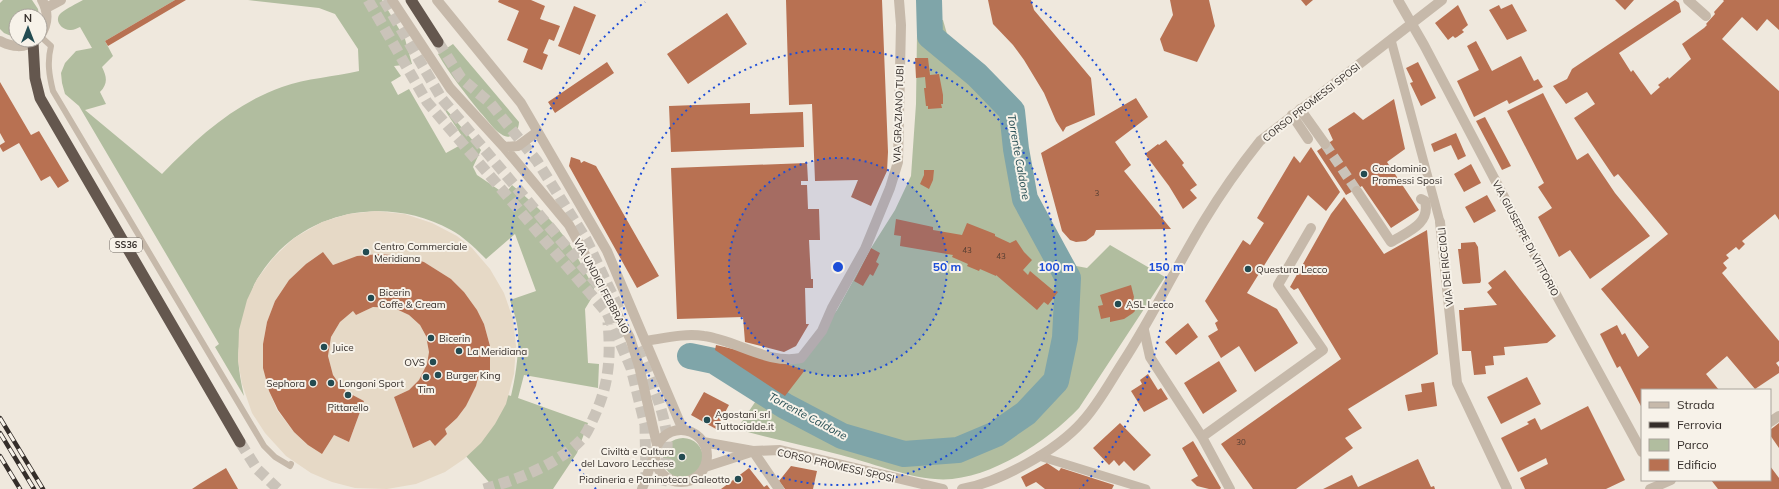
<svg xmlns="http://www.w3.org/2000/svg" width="1779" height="489" viewBox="0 0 1779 489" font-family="Mulish,sans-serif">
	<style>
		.green { fill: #b1bd9f }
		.plaza { fill: #e6d9c6; fill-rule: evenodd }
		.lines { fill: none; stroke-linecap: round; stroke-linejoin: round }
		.river { stroke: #7fa5a9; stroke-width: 26 }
		.building { fill: #b87152 }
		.minor-tunnel { stroke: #cac3b9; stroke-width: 10; stroke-dasharray: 10 5; stroke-linecap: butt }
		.trunk-tunnel { stroke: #cac3b9; stroke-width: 11; stroke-dasharray: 11 5.5; stroke-linecap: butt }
		.service { stroke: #c6b9aa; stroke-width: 6 }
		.pedestrian { stroke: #c6b9aa; stroke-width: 9 }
		.minor { stroke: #c6b9aa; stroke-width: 10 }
		.tertiary { stroke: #c6b9aa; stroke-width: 10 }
		.trunk { stroke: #64574e; stroke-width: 11 }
		.rail-casing { stroke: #342d29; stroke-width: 4.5 }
		.rail { stroke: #f7f2e9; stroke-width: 3; stroke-dasharray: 9; stroke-linecap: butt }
		.ring { fill: none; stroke: #1d4ed8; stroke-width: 2; stroke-dasharray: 2 4 }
		.poi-dot { fill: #234b51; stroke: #f7f2e9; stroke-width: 1.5 }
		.labels { text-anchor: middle; stroke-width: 4; stroke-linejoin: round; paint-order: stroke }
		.number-label { font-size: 8px; fill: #553e33 }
		.shield { fill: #f7f2e9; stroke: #6e6863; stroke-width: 1 }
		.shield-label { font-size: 9px; font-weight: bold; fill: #342d29 }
		.street-label { font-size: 10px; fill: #342d29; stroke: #f7f2e9 }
		.poi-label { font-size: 10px; fill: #342d29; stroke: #f7f2e9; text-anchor: start }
		.water-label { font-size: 11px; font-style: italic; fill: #234b51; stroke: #f7f2e9 }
		.centre { fill: #1d4ed8; stroke: #f7f2e9; stroke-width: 2 }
		.ring-label { font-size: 12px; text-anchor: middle; font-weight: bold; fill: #1d4ed8; stroke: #f7f2e9; stroke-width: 4; stroke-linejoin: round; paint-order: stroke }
	</style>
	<rect width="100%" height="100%" fill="#efe8dd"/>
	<path class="green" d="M3,0H32L38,9L39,16H16V38L4,33L0,29V3Z
		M83,0H175L105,41L113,56L102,67C107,77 108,84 100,92L106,104L85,110L162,174C197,138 234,104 282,87C307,78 334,77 359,71L358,49L335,14L319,8L248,0H382L405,39L412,64L394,66L401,76L391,82L398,95L409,89L446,153L466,142L446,112L445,108L481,150L473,167L477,175L505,194L512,185C533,203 553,220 569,243C578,257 585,273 594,287V294L585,309L588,363L599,364L598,388L524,375L518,398L588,423L577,453L553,489H495L449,437L485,388L511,396C516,375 519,353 518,331C517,320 513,310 510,300L536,291L515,234L486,259C475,248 464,237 451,230C381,192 292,213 254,285C251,292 250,301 248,309C245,320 242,330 240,341C236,359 240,378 244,396L215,347L219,344L79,106L65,94L62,83L61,73L65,63L76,51L92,48L80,27C77,28 74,30 71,30C62,31 53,20 61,13C67,8 76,4 83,0Z
		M923,19L943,20L951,48L1010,99L1020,116L1021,124L1016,149L1025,199L1046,238L1071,265L1087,268L1110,245L1165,277L1079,408C1047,442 984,484 935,479C906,477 869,462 841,455C806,446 771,439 737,429L784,359L794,360L813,343L837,310L871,248L895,210L911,176L916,104L917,34Z
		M453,44L519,122C519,131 511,142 501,134C493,129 487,119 480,112C465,93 450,75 438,54Z
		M663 458a20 20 0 1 1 40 0a20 20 0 1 1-40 0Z"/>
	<path class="plaza" d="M376,211L405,214L432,223L457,236L472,248L490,269L504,293L513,319L516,346L514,374L506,404L495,424L481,443L464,459L445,472L416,484L387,489L355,488L332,482L311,473L286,456L265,433L252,413L242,384L238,361L239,330L247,300L257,279L274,257L294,238L322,222L348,214ZM323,252L333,265L362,255L383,254L404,256L424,262L451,279L464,292L477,310L484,324L490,346V376L479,374L476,386L466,406L457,418L445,429L447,434L435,446L430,440L413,448L394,397L409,390L419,380L427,364L429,352L426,336L420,325L409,315L394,308L373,307L356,315L353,311L340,322L331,337L328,356L333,375L340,385L347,392L364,401L349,442L334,435L322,454L294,432L277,410L269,391L264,371L263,344L267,322L275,301L289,280L310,261Z"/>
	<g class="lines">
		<path class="river" d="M690,356L714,361L785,406L842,436L904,454L958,450L996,434L1026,413L1056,381L1065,338L1068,278L1025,199L1016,149L1012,111L977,75L930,36L929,0"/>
	</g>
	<path class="building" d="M175,0H186L108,46L105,41Z
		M499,0H531L545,6L540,19L560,26L554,41L549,39L543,53L548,55L542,70L523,62L528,49L507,40L519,11L498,2Z
		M786,0H882L888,152L887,171L871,206L851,197L858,180L815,181L812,104L789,105Z
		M988,0H1031L1034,10L1091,78L1095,115L1066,127L1063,132L1056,121L1044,93L1024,60L1013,45L993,24Z
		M1170,0H1209L1215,26L1197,62L1164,51L1160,39L1173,15Z
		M1301,0H1313L1306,6Z
		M1615,0H1634L1625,10Z
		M1675,0L1679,3L1681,12L1619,53L1631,72L1633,70L1651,95L1660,87L1658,85L1668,77L1669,79L1691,59L1682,44L1704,28L1707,25L1706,24L1715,14L1714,12L1724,1L1723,0H1779V30L1767,19L1757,31L1742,17L1722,39L1779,91V220L1775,214L1742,241L1745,244L1739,250L1736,247L1726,255L1729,258L1723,263L1727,268L1722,273L1779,341V361L1776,363L1779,367V373L1755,389L1727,356L1706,374L1719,390H1642V408L1620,366L1617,368L1600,334L1617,325L1622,335L1625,333L1638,357L1649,347L1601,289L1668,234L1618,174L1614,177L1574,118L1595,104L1587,92L1566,104L1553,86L1567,79L1572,69Z
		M1512,4L1527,31L1507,40L1489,10L1499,5L1501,9Z
		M1458,5L1468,25L1462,30L1464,32L1457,37L1455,38L1453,36L1448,40L1435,23Z
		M574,6L596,15L580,55L558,46Z
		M727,13L747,44L688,84L667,54Z
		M1476,41L1492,71L1521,56L1534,81L1538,79L1543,87L1509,104L1507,100L1474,117L1457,81L1479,70L1467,46Z
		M915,58H928L930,75L939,74L943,95V104H941L942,108L928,109V106H926L924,88H926L925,77L916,78Z
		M607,62L614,73L555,113L548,102Z
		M1418,62L1436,98L1421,106L1410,83L1413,82L1406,68Z
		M0,82L31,135L39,131L69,181L58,188L50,176L41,181L19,143L3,152L0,147V145L5,142L0,133Z
		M1543,93L1577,160L1588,153L1615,193L1650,236L1590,279L1570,250L1559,257L1548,236L1538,217L1552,208L1538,187L1544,183L1507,111Z
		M1136,98L1148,117L1115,142L1131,165L1124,171L1171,229L1096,230L1094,235L1086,241L1076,242L1070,240L1062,231L1041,153Z
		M1394,99L1405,149L1387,162L1419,210L1391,228L1362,186L1346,195L1317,151L1333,140L1328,129L1354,112L1363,120Z
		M750,103V114L803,112L804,147L671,152L669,106Z
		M1485,117L1511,166L1502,170L1476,121Z
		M1456,133L1466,156L1458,160L1451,145L1434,152L1431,144Z
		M1166,140L1184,163L1182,165L1197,185L1190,190L1197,198L1183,209L1169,186L1145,154L1158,144L1159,145Z
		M1311,147L1340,192L1326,211L1308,195L1247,293L1277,309L1298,343L1255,372L1239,346L1221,358L1208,336L1218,330L1215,323L1218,321L1205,301L1243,240L1250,245L1264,223L1257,218L1294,156L1300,163Z
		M571,157L580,160L581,163L584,161L596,166L659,276L637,288L569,166Z
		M807,163L808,181H801V185H807L808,209H819L820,240H809L811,279H813V288H805L806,324H809L796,346L784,352L745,342L743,317L677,319L671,168Z
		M1471,164L1481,183L1464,192L1454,174Z
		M924,170H934L933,180L929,189L920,184L924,175Z
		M1487,195L1496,211L1474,223L1465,207Z
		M1344,197L1384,254L1427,230L1438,354L1348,409L1362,428L1345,438L1353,448L1296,489H1253L1221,444L1341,359L1298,288L1294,290L1290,287L1331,214Z
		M896,219L933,227V230L962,235L967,223L995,234V236L1010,243L1016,240L1024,252L1032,260L1023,270L1028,275L1030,271L1055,292L1056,291L1058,292L1048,305L1044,302L1037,310L996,275V276L980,269L979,271L967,266L968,264L952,257L953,255L900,246L901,236L894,235Z
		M1475,242L1478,247L1481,281L1480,283L1463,284L1462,282L1458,249H1461V243Z
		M871,248L880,253L876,262L879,264L873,276L870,274L863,286L854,281Z
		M323,252L333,265L357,256L379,254L404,256L424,262L451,279L464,292L477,310L484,324L490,346V376L479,374L476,386L466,406L457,418L445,429L447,434L435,446L430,440L413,448L394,397L409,390L419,380L427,364L429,352L426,336L420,325L409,315L394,308L373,307L356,315L353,311L340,322L331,337L328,356L333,375L340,385L347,392L364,401L349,442L334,435L322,454L308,445L294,432L278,410L269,391L263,368V344L267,322L275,301L289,280L306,264Z
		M1505,270L1556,336L1547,343L1504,347L1505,355L1493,356L1494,365L1485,366L1486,374L1474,375L1471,351H1462L1459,310H1464V308L1497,305L1487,292L1492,288L1488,283Z
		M1131,285L1134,297L1132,305L1135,311L1133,313L1124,319L1110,322V317L1101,319L1098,306L1103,305L1100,295Z
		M1188,323L1198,337L1176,355L1165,342Z
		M716,345L750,353L805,370L785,396L715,350Z
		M1219,361L1237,391L1203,414L1184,383Z
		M1148,374L1158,390L1161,388L1168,399L1144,412L1131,391L1142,384L1140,380Z
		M1527,377L1541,404L1501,424L1487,397Z
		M1434,382L1437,406L1408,411L1405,395L1422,392L1421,384Z
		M704,392L729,405L716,429L691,415Z
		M1588,406L1625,480L1606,489H1525L1520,478L1548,464L1546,458L1518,472L1501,438L1529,424L1527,422L1535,418L1541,430Z
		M1120,423L1151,455L1134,471L1124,461L1119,466L1114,460L1109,465L1093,448Z
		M1779,423V448L1770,435V430Z
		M1193,441L1221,488L1220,489H1209L1197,486L1191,480L1198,476L1182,448Z
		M1418,459L1431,487L1434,486L1435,489H1323L1352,475L1358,487Z
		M1047,463L1059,471L1061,468L1114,485L1112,489H1045L1036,482L1026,487L1021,477Z
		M791,466L817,471L813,489H785L779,481Z
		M1770,466L1779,478V489H1718L1711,480H1770Z
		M226,468L238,489H192L201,483Z
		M749,468L764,487L767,485L770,489H721Z"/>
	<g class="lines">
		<path class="minor-tunnel" d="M1325,144L1357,191"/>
		<path class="trunk-tunnel" d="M368,0L427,102L607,313L631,368L645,425L646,478
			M384,0L442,99L600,287
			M438,42L461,78L491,104L537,161L586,239L620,311
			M637,348C648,374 666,412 667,441C668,457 664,473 660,489
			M240,442L257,469L278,489
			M484,489C516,480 557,465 581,440C586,435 590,426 593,419C609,386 611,358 608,322"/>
		<path class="service" d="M40,36L51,46C47,62 49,75 53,91L264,446L275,457L290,466L291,464"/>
		<path class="pedestrian" d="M1391,40L1440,222
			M1039,456L1146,489"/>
		<path class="minor" d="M1398,0L1424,45L1533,252L1642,452
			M1688,0L1706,16
			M1300,109L1325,144
			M1292,115L1308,139
			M1357,191L1391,242C1407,232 1431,224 1425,201L1421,199
			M1440,222L1457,383L1507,489
			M1144,330L1150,357L1202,437L1230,489
			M646,341C665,338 685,333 704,336C736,340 768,365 801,358L822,331L832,308L865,249L890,188L898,162L901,25L899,0
			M1770,422L1779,416
			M1202,437L1323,350L1278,285L1311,228
			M753,451L779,489
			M1650,489L1671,480"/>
		<path class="tertiary" d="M392,0L450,88L504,147L569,225L630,338L639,366L657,445
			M437,0L521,103L607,251L683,430
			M46,8L61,0
			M40,36C48,24 49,13 42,0
			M0,41C11,47 25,49 35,40
			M504,147L518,146L537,132
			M655 456a26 26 0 1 1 52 0a26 26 0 1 1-52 0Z
			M703,442L753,451L780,450L943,489
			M705,467L751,452
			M642,489L654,456
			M962,489C1000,482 1056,451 1082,422C1098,405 1110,382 1123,362C1153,316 1176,267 1204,221C1221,193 1240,166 1260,141L1442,0"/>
		<path class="trunk" d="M411,0L438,42
			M33,42L35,78L40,98L240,442"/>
		<g class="rail-casing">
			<path id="rail" d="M0,418L43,489
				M0,433L34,489
				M0,456L20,489"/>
		</g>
		<use href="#rail" class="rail"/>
	</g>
	<circle cx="838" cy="267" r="109" fill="#1d4ed8" fill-opacity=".12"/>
	<g class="ring">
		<circle cx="838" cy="267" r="109"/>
		<circle cx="838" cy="267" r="218"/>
		<path d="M596 489A328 328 0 0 1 645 2M1031 2A328 328 0 0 1 1080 489"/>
	</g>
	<g class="poi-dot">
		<circle cx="1364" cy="174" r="4"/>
		<circle cx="366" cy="252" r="4"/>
		<circle cx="1248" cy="269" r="4"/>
		<circle cx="371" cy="298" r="4"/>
		<circle cx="1118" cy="304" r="4"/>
		<circle cx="431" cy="338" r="4"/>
		<circle cx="324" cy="347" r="4"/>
		<circle cx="459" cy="351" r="4"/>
		<circle cx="433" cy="362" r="4"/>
		<circle cx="438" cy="375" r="4"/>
		<circle cx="426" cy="377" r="4"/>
		<circle cx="313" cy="383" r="4"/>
		<circle cx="331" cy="383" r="4"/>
		<circle cx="348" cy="395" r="4"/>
		<circle cx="707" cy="420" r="4"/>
		<circle cx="682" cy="457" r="4"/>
		<circle cx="738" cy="479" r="4"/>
	</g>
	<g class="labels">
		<g class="number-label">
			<text x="1097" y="196">3</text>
			<text x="967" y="253">43</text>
			<text x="1001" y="259">43</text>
			<text x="1241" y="445">30</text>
		</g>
		<rect class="shield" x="110" y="238" width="32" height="14" rx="3"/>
		<g class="shield-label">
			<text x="126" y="248">SS36</text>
		</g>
		<g class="street-label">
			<text transform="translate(1311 102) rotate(-38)" y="4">CORSO PROMESSI SPOSI</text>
			<text transform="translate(898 114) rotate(-88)" y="4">VIA GRAZIANO TUBI</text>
			<text transform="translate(1526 238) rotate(62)" y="4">VIA GIUSEPPE DI VITTORIO</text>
			<text transform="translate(1445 267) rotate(-96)" y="4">VIA DEI RICCIOLI</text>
			<text transform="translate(602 286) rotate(62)" y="4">VIA UNDICI FEBBRAIO</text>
			<text transform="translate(836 465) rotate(13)" y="4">CORSO PROMESSI SPOSI</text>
		</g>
		<g class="poi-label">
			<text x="1372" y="172">Condominio<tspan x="1372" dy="12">Promessi Sposi</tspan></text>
			<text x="374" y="250">Centro Commerciale<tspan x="374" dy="12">Meridiana</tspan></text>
			<text x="1256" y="273">Questura Lecco</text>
			<text x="379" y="296">Bicerin<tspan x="379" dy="12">Coffe &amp; Cream</tspan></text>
			<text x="1126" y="308">ASL Lecco</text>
			<text x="439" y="342">Bicerin</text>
			<text x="332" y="351">Juice</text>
			<text x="467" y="355">La Meridiana</text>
			<text x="425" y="366" text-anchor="end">OVS</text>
			<text x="446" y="379">Burger King</text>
			<text x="305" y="387" text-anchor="end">Sephora</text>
			<text x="339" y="387">Longoni Sport</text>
			<text x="426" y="393" text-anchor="middle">Tim</text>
			<text x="348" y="411" text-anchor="middle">Pittarello</text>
			<text x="715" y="418">Agostani srl<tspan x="715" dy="12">Tuttocialde.it</tspan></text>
			<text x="674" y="455" text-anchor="end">Civiltà e Cultura<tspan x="674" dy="12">del Lavoro Lecchese</tspan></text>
			<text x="730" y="483" text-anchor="end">Piadineria e Paninoteca Galeotto</text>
		</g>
		<g class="water-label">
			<text transform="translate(1019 157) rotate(80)" y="4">Torrente Caldone</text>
			<text transform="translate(808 416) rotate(28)" y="4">Torrente Caldone</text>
		</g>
	</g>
	<circle cx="838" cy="267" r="6" class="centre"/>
	<g class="ring-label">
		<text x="947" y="271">50 m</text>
		<text x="1056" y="271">100 m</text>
		<text x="1166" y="271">150 m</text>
	</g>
	<rect x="1641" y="389" width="130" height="92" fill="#f7f2e9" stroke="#a9a39c"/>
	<rect x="1649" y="402" width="20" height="6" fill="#c6b9aa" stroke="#a9a39c"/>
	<text x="1677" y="409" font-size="12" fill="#342d29">Strada</text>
	<rect x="1649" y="422" width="20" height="6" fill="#342d29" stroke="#a9a39c"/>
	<text x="1677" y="429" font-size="12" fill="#342d29">Ferrovia</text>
	<rect x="1649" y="439" width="20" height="12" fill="#b1bd9f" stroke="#a9a39c"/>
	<text x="1677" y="449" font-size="12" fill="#342d29">Parco</text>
	<rect x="1649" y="459" width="20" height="12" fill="#b87152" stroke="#a9a39c"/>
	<text x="1677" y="469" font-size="12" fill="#342d29">Edificio</text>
	<g transform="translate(28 28)"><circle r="19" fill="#f7f2e9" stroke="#a9a39c"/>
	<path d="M0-3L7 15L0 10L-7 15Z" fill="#234b51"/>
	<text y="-6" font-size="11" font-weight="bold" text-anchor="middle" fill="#342d29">N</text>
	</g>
</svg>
